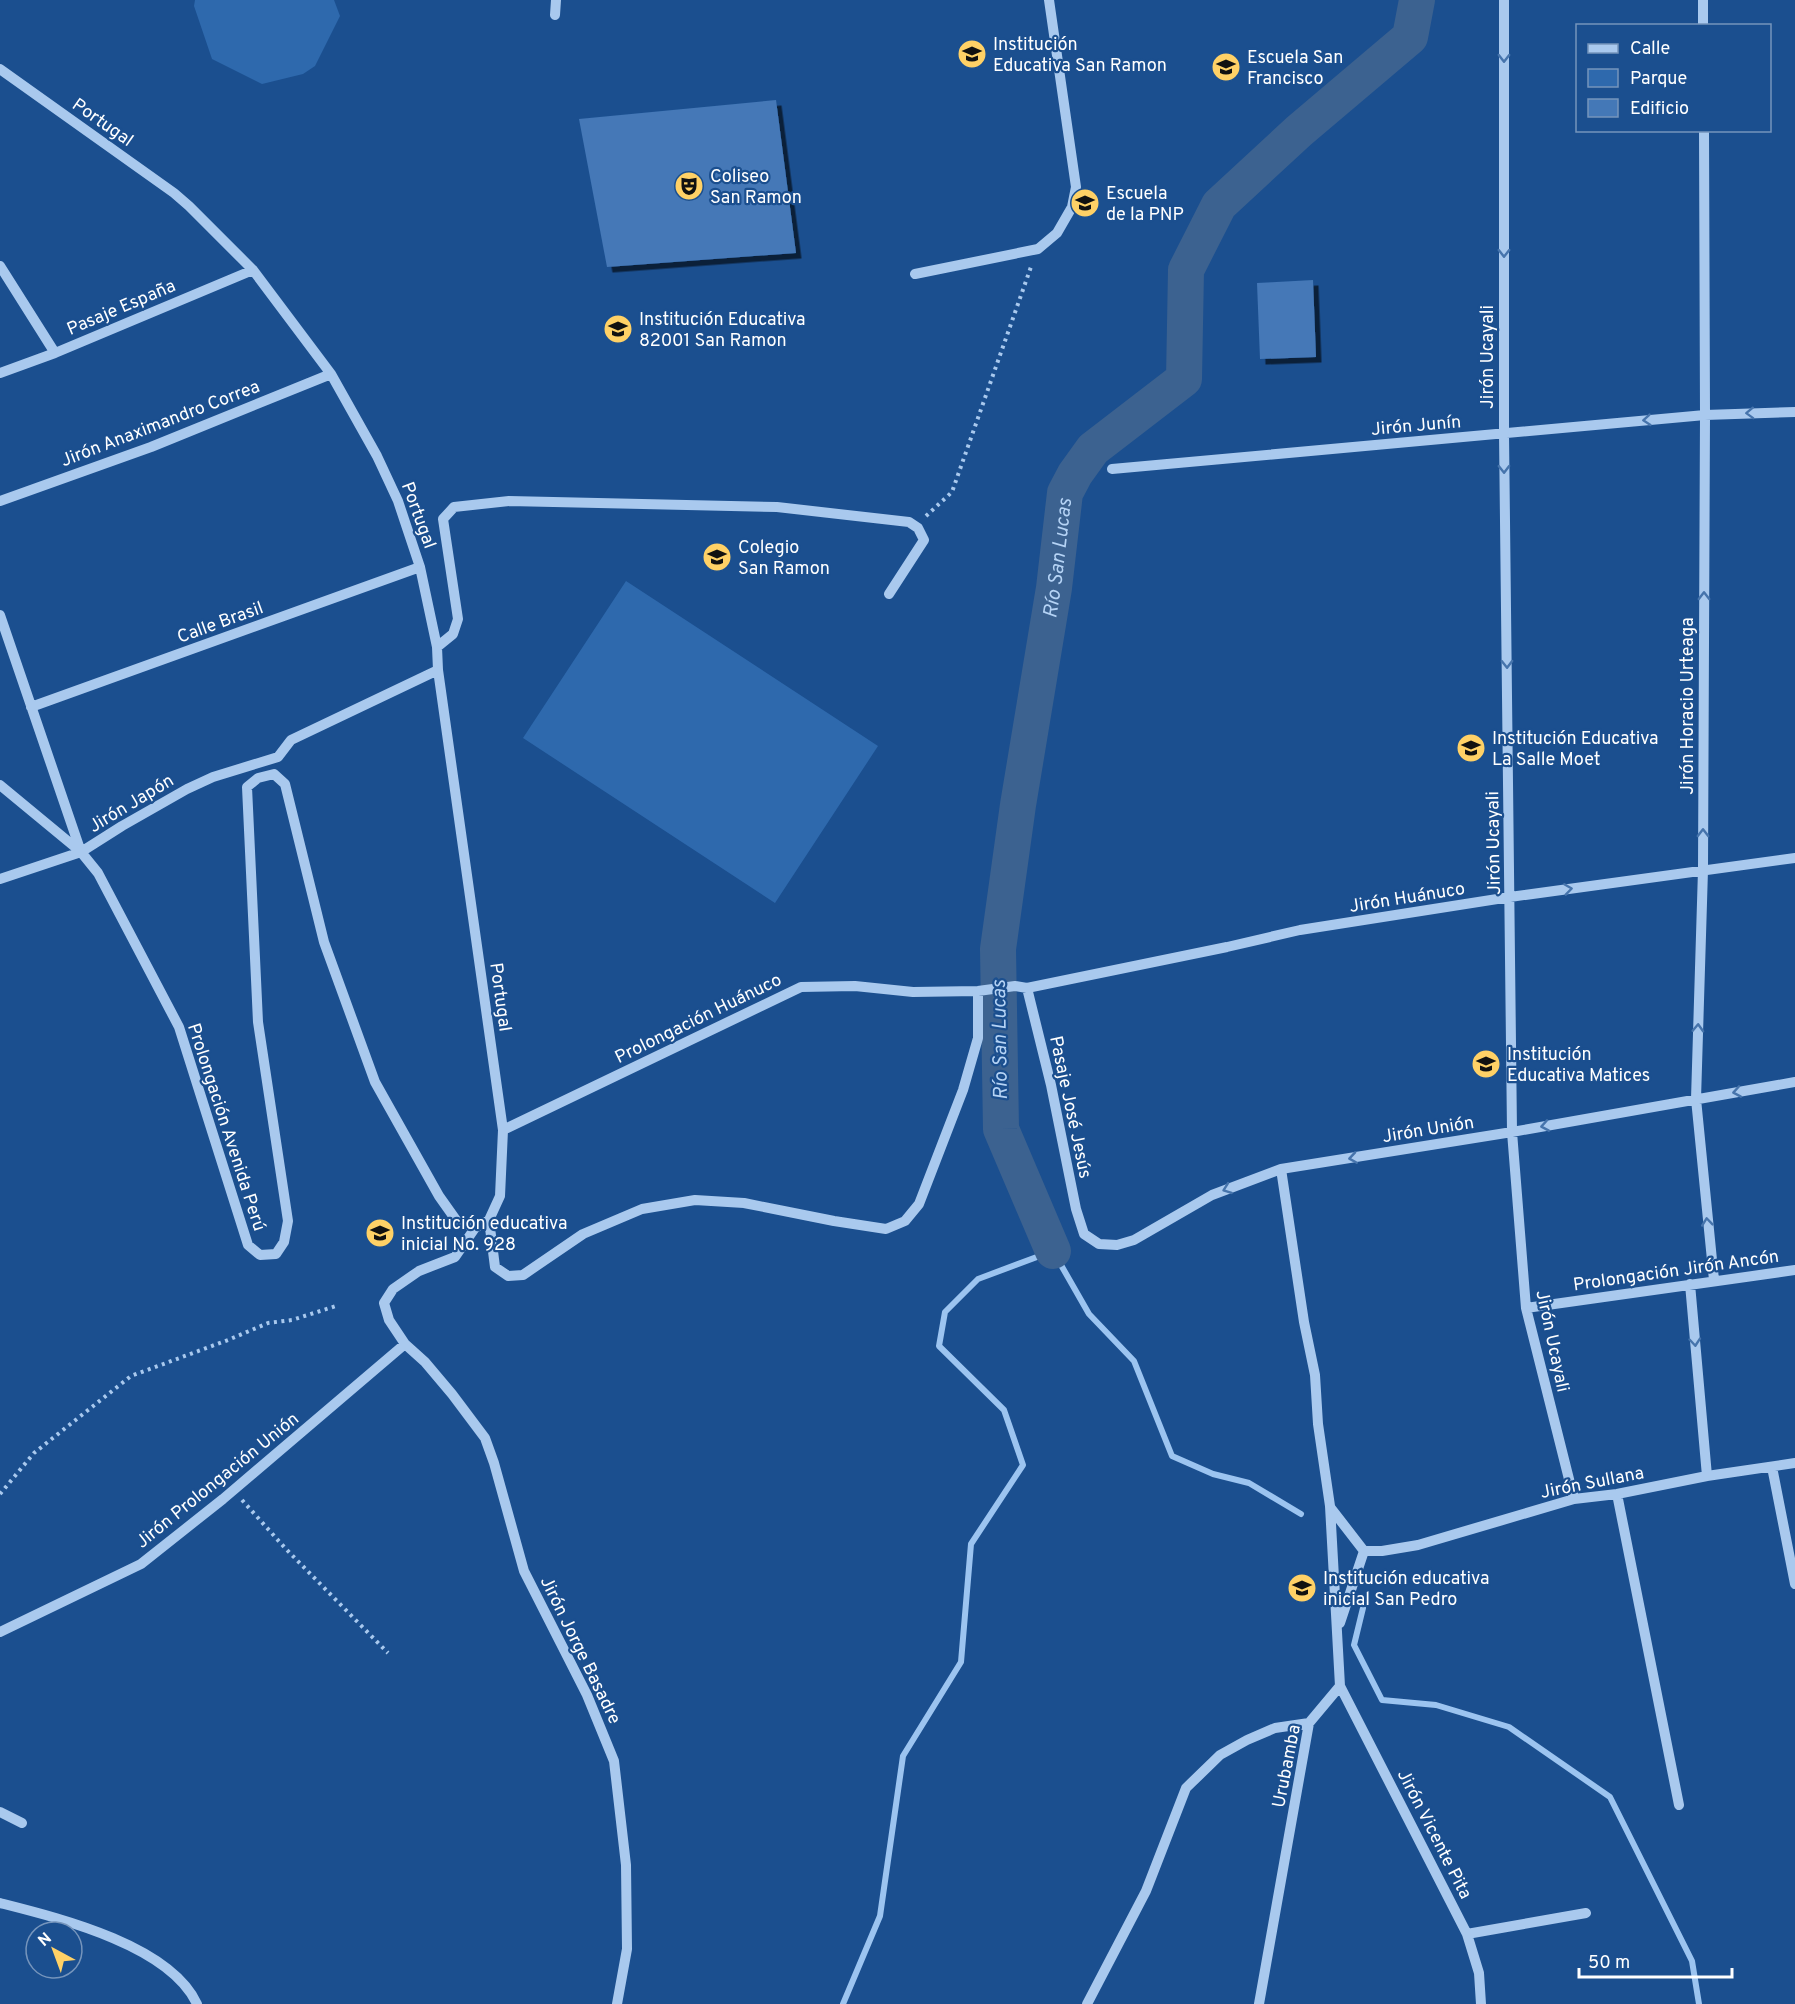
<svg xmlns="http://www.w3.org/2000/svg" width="1795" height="2004" viewBox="0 0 1795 2004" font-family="Overpass,sans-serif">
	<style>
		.green { fill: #2e69ad }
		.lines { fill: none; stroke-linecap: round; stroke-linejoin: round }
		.stream { stroke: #9cc4f0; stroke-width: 6 }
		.river { stroke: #3c6290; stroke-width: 36 }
		.building { fill: #4478b7; filter: url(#shadow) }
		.path { stroke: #a9c9ee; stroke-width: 4; stroke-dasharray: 3 4.5; stroke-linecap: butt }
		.minor { stroke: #a9c9ee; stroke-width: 10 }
		.oneway { stroke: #4674ac }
		.labels { text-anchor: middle; stroke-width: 4.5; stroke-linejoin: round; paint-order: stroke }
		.poi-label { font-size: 18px; fill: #fff; stroke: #1b4f8f; text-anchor: start }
		.street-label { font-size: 18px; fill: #fff; stroke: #1b4f8f }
		.water-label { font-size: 20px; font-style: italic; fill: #b5d3f5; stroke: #1b4f8f }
	</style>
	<defs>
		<filter id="shadow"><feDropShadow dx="5.5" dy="5.5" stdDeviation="0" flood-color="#0009"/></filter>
	</defs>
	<rect width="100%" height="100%" fill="#1b4f8f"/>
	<path class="green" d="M195,0H334L340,16L315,66L303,74L262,84L212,59L194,6Z
		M626,581L878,746L775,903L523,738Z"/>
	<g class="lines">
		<path class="stream" d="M1363,1608L1354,1645L1382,1700L1436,1705L1509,1727L1610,1797L1692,1961L1699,2004
			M843,2004L880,1916L903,1756L961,1662L971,1544L1023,1465L1004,1410L939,1346L945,1312L978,1279L1053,1251L1089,1314L1134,1361L1172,1456L1213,1474L1249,1483L1301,1514"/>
		<path class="river" id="s1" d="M1053,1251L1001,1129L998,949L1018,805L1054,588L1065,493L1075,474L1093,449L1184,379L1186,270L1219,205L1299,131L1410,37L1417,0"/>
	</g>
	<path class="building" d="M776,100L796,253L607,267L579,119Z
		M1313,280L1316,357L1260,359L1257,283Z"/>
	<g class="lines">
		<path class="path" d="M926,516L952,492L1032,264
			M0,1494L34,1453L131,1376L228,1340L268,1323L292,1320L336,1306
			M242,1500L285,1548L388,1653"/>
		<path class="minor" d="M1504,0V434L1512,1132L1526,1308L1574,1499
			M1703,0V26
			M555,15L556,0
			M0,69L174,193L189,206L253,270L331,374L377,456L398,501L420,567L437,647L438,670L503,1130L500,1196L489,1220L475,1228L456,1220L439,1196L375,1082L324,942L285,784L274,774L258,778L247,787L258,1022L288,1221L284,1242L276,1254L260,1255L248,1245L179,1027L98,873L81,852L0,615
			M1704,130L1705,415L1703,870L1696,1099L1714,1280
			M0,266L55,353
			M915,274L1038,249L1057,233L1072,207L1076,187L1049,0
			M0,373L55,353L253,270
			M1112,469L1705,415L1795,412
			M0,501L151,447L331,374
			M437,647L453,634L458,619L443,519L454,507L509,501L777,507L909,522L918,528L924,540L889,594
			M31,707L420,567
			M0,785L81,852
			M0,879L81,852L122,826L187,789L213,777L278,757L291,740L438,670
			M1027,988L1051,1085L1076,1209L1084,1234L1099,1244L1117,1245L1134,1240L1212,1195L1281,1169L1512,1132L1795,1082
			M503,1130L801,987L855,986L913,992L978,991L1015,986L1027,988L1227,947L1300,930L1510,897L1795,858
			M489,1220L495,1267L508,1276L523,1275L583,1234L642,1209L695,1200L744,1203L834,1221L886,1229L905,1221L919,1204L963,1090L978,1038V991
			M475,1228L455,1257L419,1271L393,1289L384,1303L389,1320L405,1344L425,1362L452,1394L485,1438L494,1463L524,1571L587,1695L614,1761L626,1865L627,1949L617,2004
			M1690,1284L1707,1476
			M1526,1308L1795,1270
			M1772,1467L1795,1584
			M1617,1494L1679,1805
			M1330,1507L1364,1551L1340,1623
			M1364,1551H1382L1418,1545L1574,1499L1617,1494L1707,1476L1795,1463
			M0,1632L141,1564L223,1499L405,1344
			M1340,1686L1467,1934L1479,1973L1481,2004
			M0,1812L22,1823
			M0,1903C59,1918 170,1945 197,2004
			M1467,1934L1586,1913
			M1087,2004L1146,1891L1186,1788L1220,1755L1247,1740L1275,1728L1309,1723
			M1259,2004L1309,1723L1340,1686L1330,1506L1318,1424L1315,1375L1304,1322L1281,1169"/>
	</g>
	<defs><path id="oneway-chevron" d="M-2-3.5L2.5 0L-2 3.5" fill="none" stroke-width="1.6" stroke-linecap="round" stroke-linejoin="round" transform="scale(1.5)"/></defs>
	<g class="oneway">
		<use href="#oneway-chevron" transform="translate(1504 58) rotate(90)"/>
		<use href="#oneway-chevron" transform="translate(1504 253) rotate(90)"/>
		<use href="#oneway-chevron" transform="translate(1750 413) rotate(178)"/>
		<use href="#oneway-chevron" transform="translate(1647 420) rotate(175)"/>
		<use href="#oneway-chevron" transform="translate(1504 469) rotate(89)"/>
		<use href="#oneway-chevron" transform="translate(1704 596) rotate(-90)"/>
		<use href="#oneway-chevron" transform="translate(1507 664) rotate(89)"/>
		<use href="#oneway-chevron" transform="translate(1703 833) rotate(-90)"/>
		<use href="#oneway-chevron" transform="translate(1568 889) rotate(-8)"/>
		<use href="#oneway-chevron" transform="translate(1698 1028) rotate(-88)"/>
		<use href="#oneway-chevron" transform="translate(1737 1092) rotate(170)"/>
		<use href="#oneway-chevron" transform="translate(1545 1126) rotate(170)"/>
		<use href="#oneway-chevron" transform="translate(1353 1158) rotate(171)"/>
		<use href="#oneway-chevron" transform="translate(1227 1189) rotate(160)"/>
		<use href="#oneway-chevron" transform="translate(1707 1222) rotate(-96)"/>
		<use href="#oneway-chevron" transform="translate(1695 1342) rotate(85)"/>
	</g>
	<defs>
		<g id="school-disc" transform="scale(1.5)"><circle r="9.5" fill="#ffd166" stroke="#1b4f8f"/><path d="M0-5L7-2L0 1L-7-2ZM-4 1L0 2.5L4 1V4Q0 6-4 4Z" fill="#111"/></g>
		<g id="theatre-disc" transform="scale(1.5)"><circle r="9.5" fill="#ffd166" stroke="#1b4f8f"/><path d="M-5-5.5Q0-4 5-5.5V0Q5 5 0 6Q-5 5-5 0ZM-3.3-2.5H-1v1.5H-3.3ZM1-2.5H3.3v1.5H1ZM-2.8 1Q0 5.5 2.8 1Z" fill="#111"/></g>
		<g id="university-disc" transform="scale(1.5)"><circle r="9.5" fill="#ffd166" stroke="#1b4f8f"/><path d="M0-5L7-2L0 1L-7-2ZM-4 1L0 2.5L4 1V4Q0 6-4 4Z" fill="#111"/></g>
	</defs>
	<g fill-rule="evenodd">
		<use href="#school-disc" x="972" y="54"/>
		<use href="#school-disc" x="1226" y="67"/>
		<use href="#theatre-disc" x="689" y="186"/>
		<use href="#school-disc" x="1085" y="203"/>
		<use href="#school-disc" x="618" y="329"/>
		<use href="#university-disc" x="717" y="557"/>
		<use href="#school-disc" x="1471" y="748"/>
		<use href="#school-disc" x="1486" y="1064"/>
		<use href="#school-disc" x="380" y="1233"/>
		<use href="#school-disc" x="1302" y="1588"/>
	</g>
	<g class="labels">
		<g class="poi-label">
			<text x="993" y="50">Institución<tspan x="993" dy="21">Educativa San Ramon</tspan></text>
			<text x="1247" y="63">Escuela San<tspan x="1247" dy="21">Francisco</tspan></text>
			<text x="710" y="182">Coliseo<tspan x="710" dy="21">San Ramon</tspan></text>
			<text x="1106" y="199">Escuela<tspan x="1106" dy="21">de la PNP</tspan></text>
			<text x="639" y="325">Institución Educativa<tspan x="639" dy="21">82001 San Ramon</tspan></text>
			<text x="738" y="553">Colegio<tspan x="738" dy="21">San Ramon</tspan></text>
			<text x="1492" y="744">Institución Educativa<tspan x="1492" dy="21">La Salle Moet</tspan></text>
			<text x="1507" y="1060">Institución<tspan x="1507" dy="21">Educativa Matices</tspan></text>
			<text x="401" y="1229">Institución educativa<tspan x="401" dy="21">inicial No. 928</tspan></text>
			<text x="1323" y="1584">Institución educativa<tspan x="1323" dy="21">inicial San Pedro</tspan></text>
		</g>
		<g class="street-label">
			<text transform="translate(103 122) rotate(35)" y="6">Portugal</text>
			<text transform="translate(121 307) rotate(-23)" y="6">Pasaje España</text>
			<text transform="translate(1487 357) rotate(-90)" y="6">Jirón Ucayali</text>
			<text transform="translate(160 423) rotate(-21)" y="6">Jirón Anaximandro Correa</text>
			<text transform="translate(1416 425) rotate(-5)" y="6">Jirón Junín</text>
			<text transform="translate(419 515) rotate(70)" y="6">Portugal</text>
			<text transform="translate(220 622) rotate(-20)" y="6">Calle Brasil</text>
			<text transform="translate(1687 706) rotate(-90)" y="6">Jirón Horacio Urteaga</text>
			<text transform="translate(131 803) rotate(-31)" y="6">Jirón Japón</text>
			<text transform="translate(1493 843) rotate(-91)" y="6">Jirón Ucayali</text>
			<text transform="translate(1407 897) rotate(-9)" y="6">Jirón Huánuco</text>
			<text transform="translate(501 997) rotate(82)" y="6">Portugal</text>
			<text transform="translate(698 1018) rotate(-26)" y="6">Prolongación Huánuco</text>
			<text transform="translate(1071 1107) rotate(78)" y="6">Pasaje José Jesús</text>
			<text transform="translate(227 1127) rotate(72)" y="6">Prolongación Avenida Perú</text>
			<text transform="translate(1428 1129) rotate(-9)" y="6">Jirón Unión</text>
			<text transform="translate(1676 1270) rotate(-8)" y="6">Prolongación Jirón Ancón</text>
			<text transform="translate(1553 1341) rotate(78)" y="6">Jirón Ucayali</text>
			<text transform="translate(217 1480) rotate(-39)" y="6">Jirón Prolongación Unión</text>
			<text transform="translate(1592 1482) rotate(-11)" y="6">Jirón Sullana</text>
			<text transform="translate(581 1650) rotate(64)" y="6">Jirón Jorge Basadre</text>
			<text transform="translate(1286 1766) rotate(-79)" y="6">Urubamba</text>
			<text transform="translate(1435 1834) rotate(63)" y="6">Jirón Vicente Pita</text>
		</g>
		<g class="water-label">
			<text dy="7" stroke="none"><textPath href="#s1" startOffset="708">Río San Lucas</textPath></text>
			<text transform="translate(999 1040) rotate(-91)" y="7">Río San Lucas</text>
		</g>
	</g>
	<rect x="1576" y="24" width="195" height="108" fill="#1b4f8f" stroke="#7695bc" stroke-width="1.5"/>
	<rect x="1588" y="44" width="30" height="9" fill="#a9c9ee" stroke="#7695bc" stroke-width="1.5"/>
	<text x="1630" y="54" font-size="18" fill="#ffffff">Calle</text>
	<rect x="1588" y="69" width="30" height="18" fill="#2e69ad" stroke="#7695bc" stroke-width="1.5"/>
	<text x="1630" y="84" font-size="18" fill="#ffffff">Parque</text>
	<rect x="1588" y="99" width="30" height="18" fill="#4478b7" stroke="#7695bc" stroke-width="1.5"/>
	<text x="1630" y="114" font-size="18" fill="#ffffff">Edificio</text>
	<g transform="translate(54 1950) rotate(319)"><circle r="28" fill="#1b4f8f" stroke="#7695bc" stroke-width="1.5"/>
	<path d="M0-4.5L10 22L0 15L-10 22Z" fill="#ffd166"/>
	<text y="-9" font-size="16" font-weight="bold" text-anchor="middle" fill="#ffffff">N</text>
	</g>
	<path d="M1579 1968v9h153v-9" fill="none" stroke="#ffffff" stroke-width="3"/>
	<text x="1588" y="1968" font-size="18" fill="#ffffff" stroke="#1b4f8f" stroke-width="4.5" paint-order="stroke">50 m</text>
</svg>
